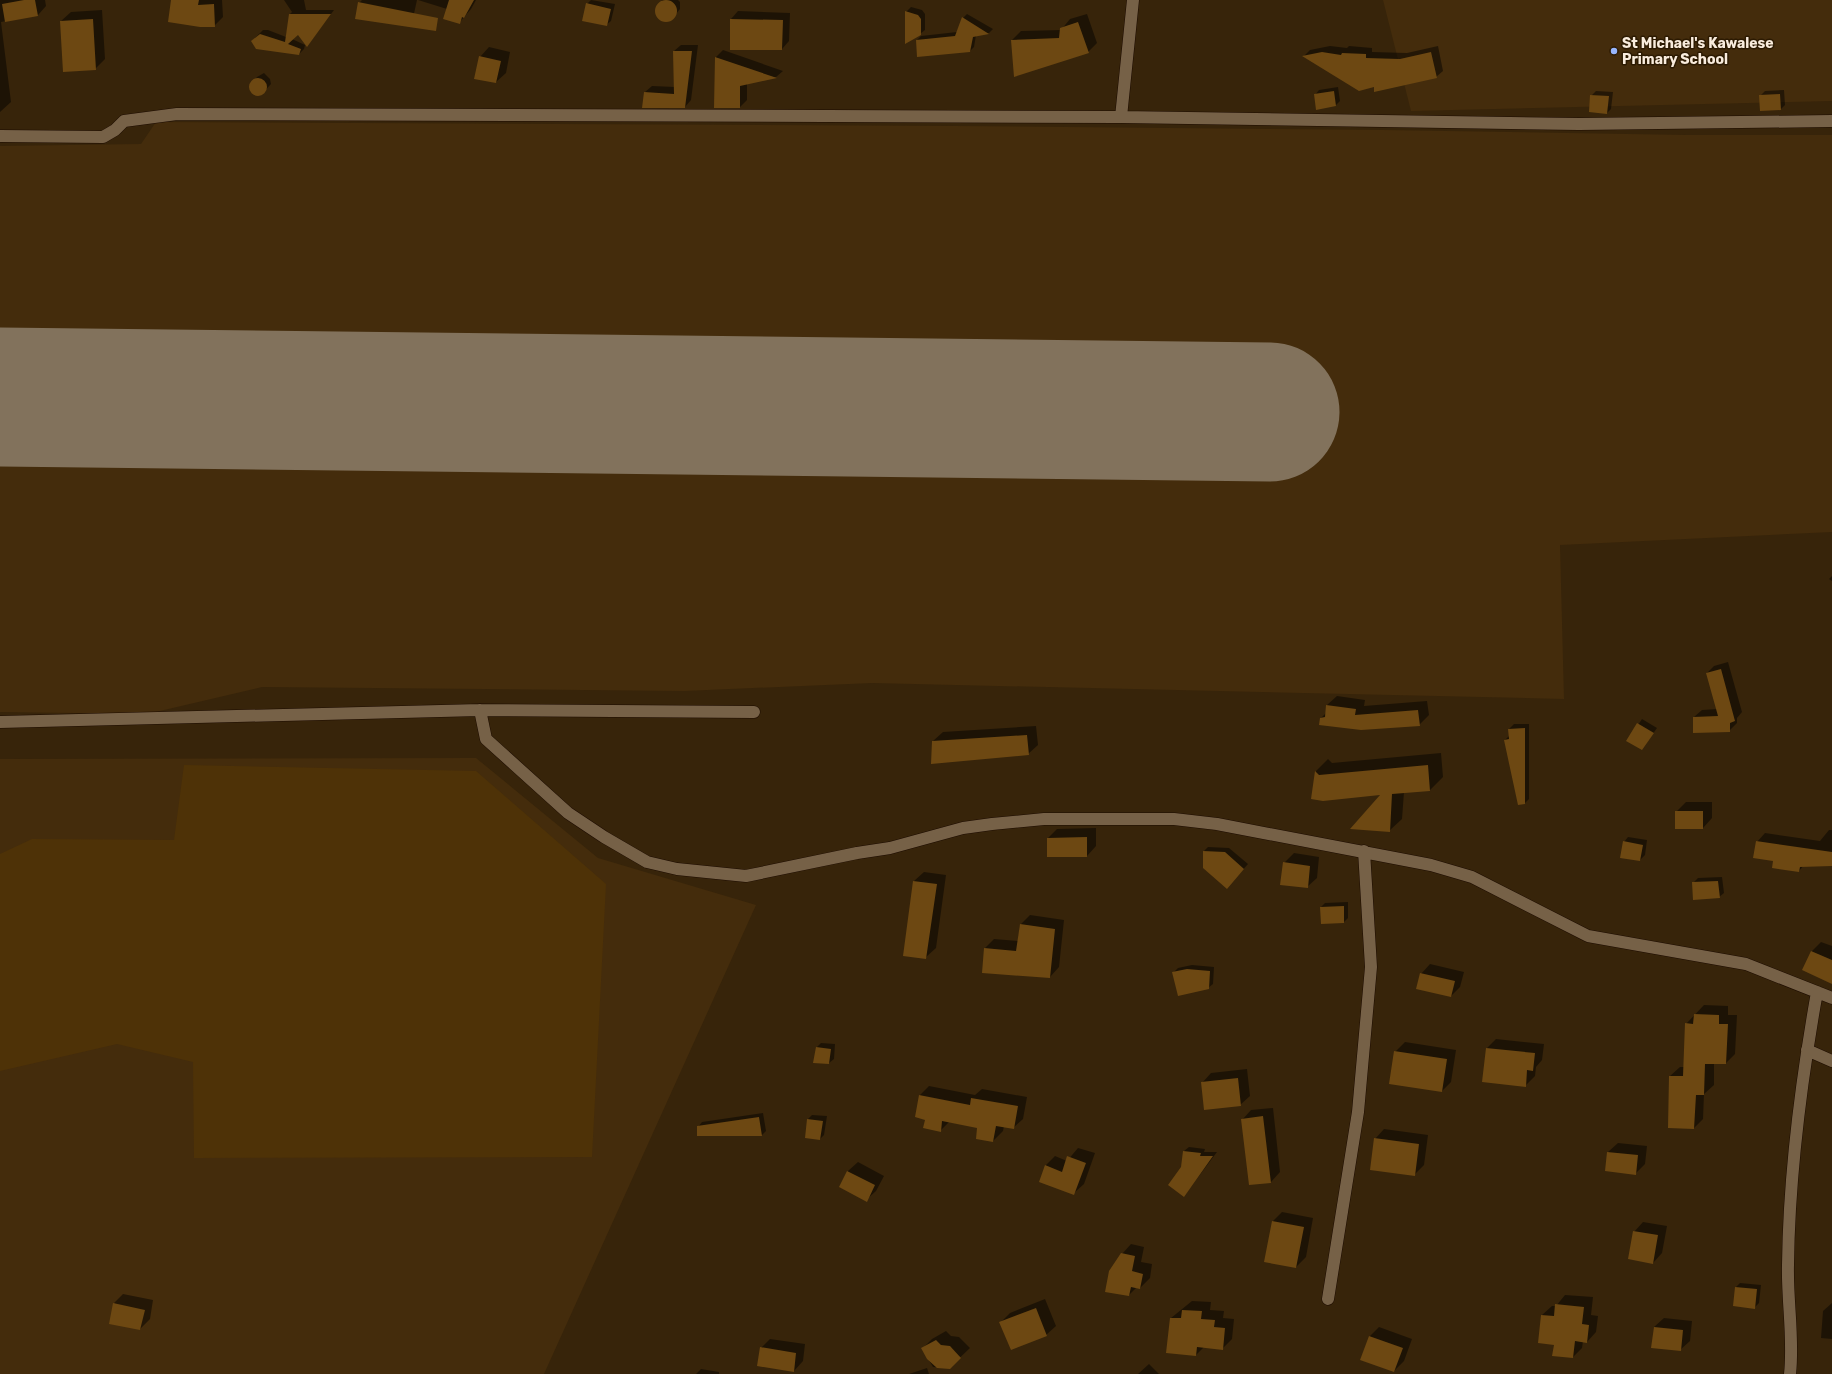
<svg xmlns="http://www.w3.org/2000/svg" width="1832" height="1374" viewBox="0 0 1832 1374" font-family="Rubik,sans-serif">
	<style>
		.built { fill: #442c0c }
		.green { fill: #4e3207 }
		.shadow { fill: #0007 }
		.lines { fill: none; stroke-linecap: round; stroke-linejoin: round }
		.runway { stroke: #82725c; stroke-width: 139 }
		.building { fill: #6d4812 }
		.minor-casing { stroke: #1d0c00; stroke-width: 13 }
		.minor { stroke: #766147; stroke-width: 12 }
		.poi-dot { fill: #98b6fd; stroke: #2c1a02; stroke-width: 1.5 }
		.labels { text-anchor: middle; stroke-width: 3; stroke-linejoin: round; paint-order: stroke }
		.poi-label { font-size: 14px; font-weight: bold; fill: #f9ecdd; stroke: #2c1a02; text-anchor: start }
	</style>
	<rect width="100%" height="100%" fill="#37240a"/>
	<path class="built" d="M1383,0H1832V101L1411,111Z
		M156,122L954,126L1384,130L1687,135H1832V532L1560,545L1564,699L872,683L684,691L262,687L147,714L0,712V146L141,144Z
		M476,758L598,858L756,905L544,1374H0V759Z"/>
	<path class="green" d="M184,765L476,771L606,884L592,1157L194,1158L193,1062L117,1044L0,1071V854L32,839L174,840Z"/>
	<path class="shadow" d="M0,0H45L46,6L38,15L1,22L11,102L0,112Z
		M172,0H222L223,17L214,26Z
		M284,0H304L306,10H334L307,46L298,33L292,39L305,45L304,49L299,54L252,41L263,30H268L286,37L290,14L292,12Z
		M362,0H417L413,18L359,3Z
		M418,0H476L471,9L459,23L447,9Z
		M591,0L615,4L611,21L606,25L587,4Z
		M662,0H678L680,2V9L672,19L667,21L658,16L657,10Z
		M911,7L922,10L925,14V30L920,34L906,12Z
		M102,10L105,59L95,69L61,21L71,12Z
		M738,11L790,13L789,41L782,49H731V19Z
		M967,14L993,29L989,33L976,35L974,47L970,51L917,40L921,36L957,32L963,18Z
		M1087,14L1097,43L1088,52L1012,40L1021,31L1061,30L1070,19Z
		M681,45H698L691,100L685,107L645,92L652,86L675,87L674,51Z
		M1330,46L1347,48L1349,46L1372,48V52L1407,53L1438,46L1443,71L1436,77L1375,86L1304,56L1310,50Z
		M489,47L510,52L506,73L496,82L480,57Z
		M723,50L783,71L776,77L747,83V100L740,107H715L716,57Z
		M264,73L270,79L271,84L261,95H255L251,92L250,86L257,77Z
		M1338,87L1340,101L1336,105L1317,108L1315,95L1319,90Z
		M1784,90L1785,105L1781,109L1760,96L1765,91Z
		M1596,91L1613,92L1611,109L1607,113L1591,96Z
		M1832,576V581L1829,579Z
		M1728,662L1742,712L1737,718V723L1729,731L1694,717L1702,710L1717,709L1707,673L1714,666Z
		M1337,696L1365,700L1364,706L1427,701L1429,715L1419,725L1321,718L1327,712V705Z
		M1642,719L1657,728L1642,749L1628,740Z
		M1514,724H1529V799L1525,803L1519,804L1505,740L1510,735L1509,729Z
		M1036,726L1038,745L1028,754L933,741L943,732Z
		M1441,753L1443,777L1430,790L1404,792L1402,819L1389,831L1383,794L1312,799L1316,771L1328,759L1332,763Z
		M1686,802H1712V818L1703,828L1676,812Z
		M1096,828V846L1087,856L1048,838L1057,829Z
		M1829,830H1832V865H1804L1799,871L1774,860L1757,842L1765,833L1820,841Z
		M1628,837L1647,840L1645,855L1640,860L1624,842Z
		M1208,847L1229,848L1248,864L1231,883L1204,851Z
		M1294,853L1319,857L1317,878L1307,887L1284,863Z
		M924,872L946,875L936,948L926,957L904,955L914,881Z
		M1722,877L1724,893L1719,897L1693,883L1698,878Z
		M1348,902V918L1344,922L1321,907L1325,903Z
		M1030,915L1064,920L1059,967L1050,977L985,948L994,939L1018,941L1020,925Z
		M1821,942L1832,946V983L1804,970L1812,951Z
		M1430,964L1464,972L1460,987L1451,996L1421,974Z
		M1192,965L1214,967L1213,984L1208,988L1174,972L1178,968Z
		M1704,1005L1728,1006V1015H1737L1735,1054L1726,1063H1714V1085L1704,1094L1703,1119L1694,1128L1670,1076L1680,1067H1684L1686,1024Z
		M1496,1039L1544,1044L1542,1060L1536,1067L1535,1076L1525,1086L1483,1081L1487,1048Z
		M1405,1042L1456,1050L1451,1082L1442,1091L1395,1052Z
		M821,1043L835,1044L834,1059L829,1063L815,1062L817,1047Z
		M1247,1069L1250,1096L1240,1105L1202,1083L1211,1073Z
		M929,1086L975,1095L982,1089L1027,1097L1023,1119L1013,1128L1004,1126L1003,1131L993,1141L979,1127L949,1122L940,1131L926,1119L920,1095Z
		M1273,1108L1280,1172L1271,1182L1250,1184L1242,1120L1251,1110Z
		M763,1113L766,1131L762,1135L698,1127L702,1122Z
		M812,1115L827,1116L824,1135L820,1139L808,1119Z
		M1384,1129L1428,1135L1424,1165L1414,1175L1375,1139Z
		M1618,1143L1647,1146L1645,1164L1635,1174L1608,1152Z
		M1189,1147L1205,1149L1204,1152H1217L1184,1196L1182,1167L1184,1151Z
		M1078,1148L1095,1153L1084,1184L1074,1193L1045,1166L1055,1156L1067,1161Z
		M858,1162L884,1176L876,1191L866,1200L840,1187L848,1171Z
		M1282,1212L1313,1218L1306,1257L1296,1267L1273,1221Z
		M1643,1222L1667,1226L1662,1253L1653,1263L1634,1232Z
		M1131,1244L1144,1247L1141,1262L1152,1264L1150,1278L1140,1288L1137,1287L1129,1295L1122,1254Z
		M1740,1283L1761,1285L1759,1303L1754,1308L1736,1287Z
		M123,1294L153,1300L150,1319L140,1329L114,1303Z
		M1565,1295L1593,1297L1591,1315L1598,1316L1596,1332L1587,1342L1583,1341L1582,1348L1573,1357L1555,1344L1542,1315L1552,1306H1556Z
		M1045,1299L1056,1326L1046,1335L1001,1322L1010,1313Z
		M1192,1301L1211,1302L1210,1310L1224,1311L1223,1318L1234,1319L1232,1339L1222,1349L1204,1347L1196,1355L1171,1318Z
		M1832,1303V1339L1821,1338L1823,1311Z
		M1664,1318L1692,1321L1690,1341L1680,1350L1654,1327Z
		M1379,1327L1412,1339L1404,1361L1394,1371L1361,1359L1370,1336Z
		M946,1331L951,1336L959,1337L970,1348L949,1368L933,1367L922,1349L932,1339Z
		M770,1339L805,1344L803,1361L794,1371L761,1348Z
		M1149,1364L1159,1374H1138Z
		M927,1368L929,1374H909Z
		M701,1369L719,1372V1374H696Z"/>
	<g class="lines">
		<path class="runway" d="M0,397L1270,412"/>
	</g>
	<path class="building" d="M24,0H35L38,16L5,22L2,4Z
		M171,0H199L198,5L214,4L215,27H200L168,22Z
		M449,0H474L464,18L462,17L460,24L443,19Z
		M655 11a11 11 0 1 1 22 0a11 11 0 1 1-22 0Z
		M358,2L438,18L436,31L355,19Z
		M586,3L611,9L607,26L582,21Z
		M905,11L918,15L921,19V35L905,44Z
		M289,14H331L307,47L298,35L288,44L301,49L299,55L256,49L251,41L260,34L285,42Z
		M962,17L989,34L973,37L970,52L917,57L916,40L955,36Z
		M93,19L96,70L63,72L60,21Z
		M730,19L783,20L782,50H730Z
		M1078,22L1089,53L1014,77L1011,40L1059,38L1060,28Z
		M673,51H692L685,108H642L644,92L674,94Z
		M1322,52L1341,55L1342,53L1366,54V58L1400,59L1431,52L1437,78L1374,92V87L1359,91L1302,56Z
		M479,56L501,61L496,83L474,79Z
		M715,57L777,78L740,86V108H714Z
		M249 87a9 9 0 1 1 18 0a9 9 0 1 1-18 0Z
		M1334,91L1336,106L1316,110L1314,94Z
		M1780,94L1781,110L1760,111L1759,95Z
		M1590,95L1609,96L1607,114L1589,112Z
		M1721,669L1735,721L1730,723V732L1693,733V717L1718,716L1706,673Z
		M1326,705L1356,709L1355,715L1418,710L1420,726L1361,730L1319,725L1320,718L1325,717Z
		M1637,723L1654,733L1642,750L1626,741Z
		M1525,728V804L1518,805L1504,740L1509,739L1508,729Z
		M1027,735L1029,755L931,764L932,741Z
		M1428,765L1430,791L1392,794L1390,832L1350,829L1380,795L1323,801L1311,799L1315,771L1319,775Z
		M1675,811H1703V829H1675Z
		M1087,837V857H1047V838Z
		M1623,841L1643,845L1640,861L1620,858Z
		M1756,841L1832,852V866L1800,867L1799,872L1772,868L1773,861L1753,858Z
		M1203,851L1225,852L1244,869L1227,889L1203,868Z
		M1283,862L1310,866L1308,888L1280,885Z
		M913,881L937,884L926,959L903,956Z
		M1718,881L1720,898L1693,900L1692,882Z
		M1344,906V923L1321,924L1320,907Z
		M1020,924L1055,929L1050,978L982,973L984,948L1016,951Z
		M1811,951L1832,960V984L1802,970Z
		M1187,969L1210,971L1209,989L1178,996L1172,972Z
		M1420,973L1455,981L1451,997L1416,989Z
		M1694,1014L1719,1015V1024H1728L1726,1064H1705L1704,1095H1696L1694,1129L1668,1128L1669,1076H1683L1685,1023L1693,1024Z
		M816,1047L831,1049L829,1064L813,1063Z
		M1486,1048L1535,1053L1533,1071L1527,1070L1526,1087L1482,1082Z
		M1394,1051L1447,1059L1442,1092L1389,1084Z
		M1238,1078L1241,1106L1204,1110L1201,1082Z
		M919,1095L970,1105L971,1098L1018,1106L1014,1129L996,1126L993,1142L976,1139L977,1128L942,1121L941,1132L923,1128L925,1120L915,1117Z
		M1263,1116L1271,1183L1249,1185L1241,1119Z
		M759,1117L762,1136H697V1126Z
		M807,1119L823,1121L820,1140L805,1138Z
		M1374,1138L1419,1144L1415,1176L1370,1170Z
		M1183,1151L1201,1153L1200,1156H1213L1184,1197L1168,1185L1181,1167Z
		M1607,1152L1638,1155L1636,1175L1605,1171Z
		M1067,1156L1086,1163L1074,1195L1039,1182L1045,1165L1062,1172Z
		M847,1171L875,1185L867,1202L839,1187Z
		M1272,1221L1304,1227L1296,1268L1264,1262Z
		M1633,1231L1658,1235L1653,1264L1628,1259Z
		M1121,1253L1135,1256L1132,1271L1143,1274L1140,1289L1131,1287L1129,1296L1105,1292L1109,1271Z
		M1735,1287L1757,1289L1755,1309L1733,1306Z
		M113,1303L145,1310L140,1330L109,1324Z
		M1555,1304L1584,1307L1582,1324L1589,1325L1587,1343L1575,1341L1573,1358L1552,1356L1554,1345L1538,1343L1541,1315L1554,1316Z
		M1036,1308L1047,1336L1011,1350L999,1322Z
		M1182,1310L1202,1311L1201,1319L1215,1320L1214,1327L1225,1328L1223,1350L1197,1347L1196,1356L1166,1353L1170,1318H1181Z
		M1654,1327L1683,1330L1681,1351L1651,1348Z
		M1369,1336L1403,1348L1394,1372L1360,1360Z
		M936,1340L941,1345L950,1346L961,1358L950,1369L937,1368L927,1359L921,1348Z
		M760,1347L796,1353L794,1372L757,1366Z"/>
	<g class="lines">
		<g class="minor-casing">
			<path id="minor" d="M1121,117L1133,0
				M0,136L103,137L115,130L124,121L177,114L1121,117L1579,124L1832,121
				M480,710L486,739L568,813L604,837L647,862L677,869L746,876L857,853L890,848L963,828L992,824L1044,819H1174L1217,824L1431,865L1472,877L1588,936L1746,964L1832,998
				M0,722L480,710L754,712
				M1807,1050L1832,1061
				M1328,1299L1358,1112L1371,967L1364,851
				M1790,1374C1794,1338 1787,1301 1788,1265C1789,1174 1801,1082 1817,992"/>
		</g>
		<use href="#minor" class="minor"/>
	</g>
	<circle class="poi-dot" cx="1614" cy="51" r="4"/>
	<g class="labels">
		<g class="poi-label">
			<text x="1622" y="48">St Michael's Kawalese<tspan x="1622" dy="16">Primary School</tspan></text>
		</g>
	</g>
</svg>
